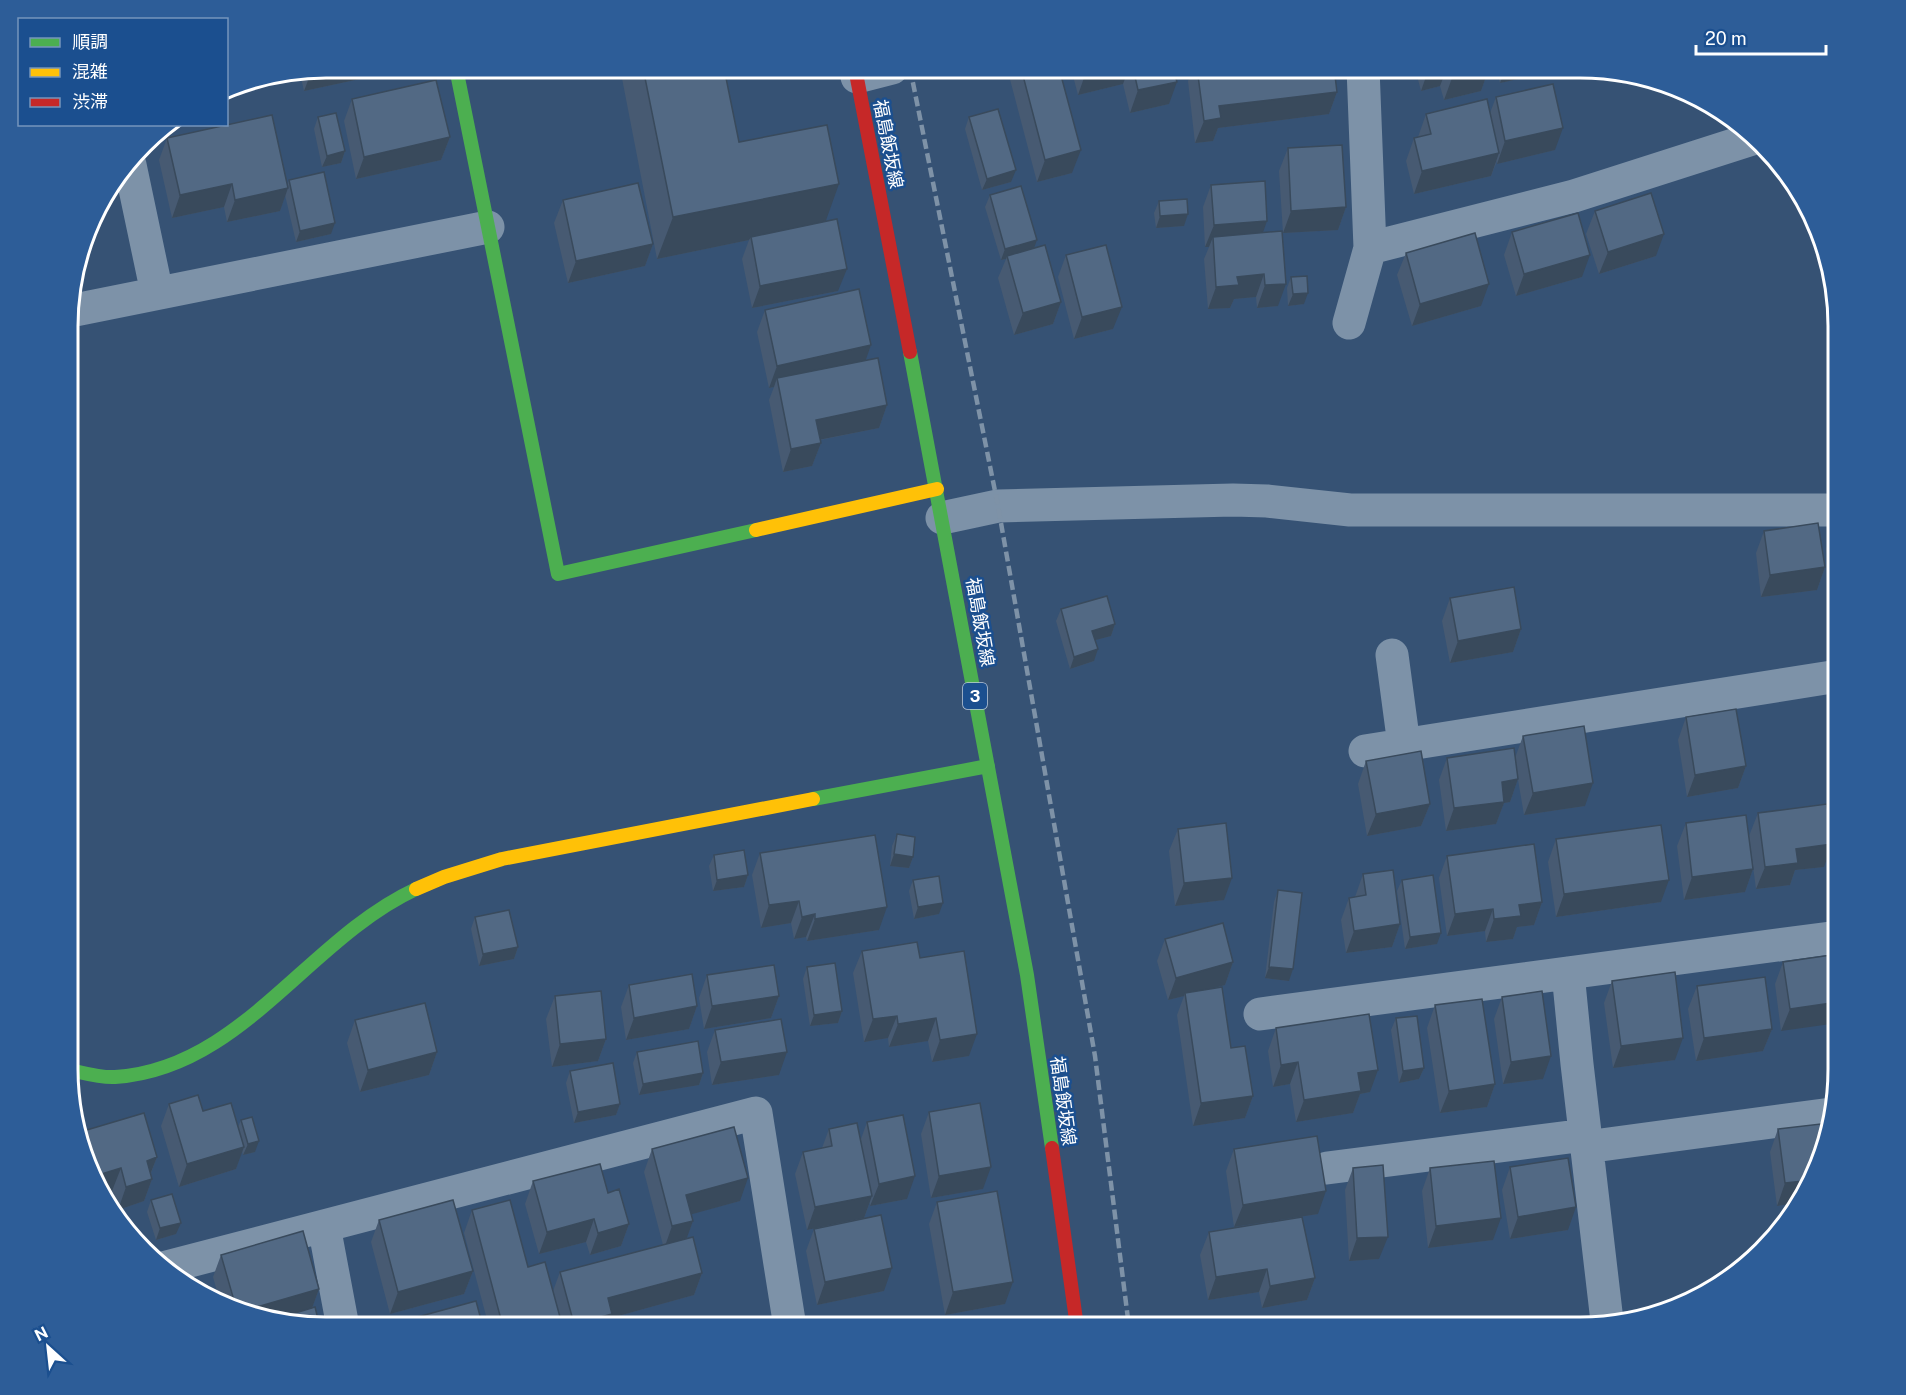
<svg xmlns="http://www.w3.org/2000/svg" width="1906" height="1395" viewBox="0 0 1906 1395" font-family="'Public Sans','Noto Sans JP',sans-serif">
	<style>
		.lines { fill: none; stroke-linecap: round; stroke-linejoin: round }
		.street { stroke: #7d92a8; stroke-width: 33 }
		.fast { stroke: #4caf50; stroke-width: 14 }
		.slow { stroke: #ffc107; stroke-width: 14 }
		.jam { stroke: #c62828; stroke-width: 14 }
		.rail { stroke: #7e92a7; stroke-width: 4.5; stroke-dasharray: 10 4.5; stroke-linecap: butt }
		.wall { fill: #475a72 }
		.shaded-wall { fill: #394a5c }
		.building { fill: #526984; stroke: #394a5c; stroke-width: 1.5 }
		.labels { text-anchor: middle; stroke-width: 5; stroke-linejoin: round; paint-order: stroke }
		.shield { fill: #1b4f8f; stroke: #bbcadd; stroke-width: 1.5 }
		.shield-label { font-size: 16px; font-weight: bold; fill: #fff }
		.street-label { font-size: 18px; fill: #fff; stroke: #1b4f8f }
		.rim { fill: none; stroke: #fff; stroke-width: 3 }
	</style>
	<rect width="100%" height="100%" fill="#365274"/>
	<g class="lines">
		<path class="street" d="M857,77L892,68
			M130,165L157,293
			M1370,248L1574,196L1752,139
			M70,311L488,227
			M1349,323L1370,248L1363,68
			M942,518L998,506L1233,500L1267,501L1350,510H1838
			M1392,655L1404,745
			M1365,751L1838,676
			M1568,973L1577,1064L1607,1321
			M1260,1014L1838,937
			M1586,1147L1831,1114
			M1327,1168L1585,1135
			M324,1226L343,1327
			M163,1268L756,1113L790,1327"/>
		<path class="fast" d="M456,68L558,574L756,530
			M910,352L1027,975L1052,1148
			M813,799L988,766
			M70,1070C84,1073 101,1078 115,1077C241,1069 308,939 416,889"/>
		<path class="slow" d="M756,530L937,489
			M416,889L444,877L502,859L813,799"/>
		<path class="jam" d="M855,68L910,352
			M1052,1148L1077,1327"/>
		<path class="rail" d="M910,68L998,506L1095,1056L1129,1327"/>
	</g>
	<path class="wall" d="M326,68H385L383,74L304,91L300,73Z
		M620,68H724L739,142L825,222L838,291L752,308L742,259L749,240L657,259Z
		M1007,68H1059L1072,173L1037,182Z
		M1071,68H1176L1174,71L1169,104L1130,113L1123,84L1078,95Z
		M1193,68H1334L1337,92L1329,114L1218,128L1213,141L1195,143L1188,81Z
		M1415,68H1489L1481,91L1444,100L1440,86L1421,91Z
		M1496,68H1551L1550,72L1500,83Z
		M1496,97L1555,150L1497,164V161L1491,176L1414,194L1406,161L1414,138L1418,137L1426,114L1490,113Z
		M352,99L450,137L441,160L356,179L344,121Z
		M318,117L345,151L341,163L322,167L314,129Z
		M969,117L1011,182L982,190L965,129Z
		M167,138L287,184L289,180L331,234L296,242L285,195L280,211L227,222L224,207L172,218L159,160Z
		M1288,148L1346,207L1338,230L1283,233L1279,171Z
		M1211,185L1263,232L1278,306L1257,308L1256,297L1234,299L1230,308L1208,309L1204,259L1209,247H1205L1203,207Z
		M990,195L1034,248L1061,302L1053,324L1014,335L998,278L1006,259L1001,260L985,207Z
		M563,200L653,244L645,266L568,283L554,223Z
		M1159,201L1184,226L1156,228L1154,213Z
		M1595,211L1656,256L1599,274L1586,234Z
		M1512,232L1582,277L1516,296L1504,255Z
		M1406,253L1481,306L1412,326L1397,275Z
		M1066,255L1113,329L1074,339L1058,277Z
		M1291,277L1304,304L1288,306L1287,288Z
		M765,310L871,345L865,360L887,405L879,428L820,440L821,443L812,466L783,472L769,400L774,387L769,388L757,332Z
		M1838,526V602L1835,603L1826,549L1834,527Z
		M1764,531L1825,567L1817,590L1761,597L1756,553Z
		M1450,598L1521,629L1513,652L1450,663L1442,621Z
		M1061,609L1115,624L1111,636L1095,640L1094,661L1070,669L1056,621Z
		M1838,700V768L1831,719Z
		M1686,717L1746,766L1738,788L1687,797L1678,740Z
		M1523,736L1585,806L1524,815L1516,768L1518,779L1510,802L1504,803L1496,824L1446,831L1439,780L1447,758H1515Z
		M1366,761L1430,804L1421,826L1367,836L1358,784Z
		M1758,813L1824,867L1795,870L1790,885L1756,889L1749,836Z
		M1686,823L1753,869L1745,892L1684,900L1677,846Z
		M1178,829L1224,900L1175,906L1169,851Z
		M897,834L913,857L909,868L890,866L892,846Z
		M1556,839L1661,902L1556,917L1548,862Z
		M760,853L879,930L807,941L806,937L794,939L791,923L761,928L752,875Z
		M714,855L748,875L744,887L713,891L709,866Z
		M1447,856L1542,902L1534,925L1517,927L1513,939L1486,942L1485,931L1447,936L1439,878Z
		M1363,874L1400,924L1392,947L1346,953L1341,920L1349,898L1355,897Z
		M913,880L939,914L914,919L909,891Z
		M1402,880L1437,944L1405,949L1397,891Z
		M1278,890L1289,981L1265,978L1274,902Z
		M475,917L518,947L514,959L479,966L471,929Z
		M1165,939L1233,962L1225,985L1212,988L1231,1048L1253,1096L1245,1118L1193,1126L1177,1015L1184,996L1168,1000L1157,961Z
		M862,951L920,958L969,1056L932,1062L928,1041L889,1047L888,1038L864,1042L853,973Z
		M1838,954L1781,1031L1775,984L1783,962Z
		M807,967L842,1011L838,1023L810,1026L803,979Z
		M707,975L779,996L771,1018L704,1029L699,998Z
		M1612,981L1675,1060L1613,1068L1604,1003Z
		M629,985L697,1006L689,1029L626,1040L621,1007Z
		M1697,986L1772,1029L1763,1051L1696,1061L1688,1009Z
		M555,996L606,1039L598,1061L552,1067L546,1019Z
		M1502,997L1543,1079L1503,1084L1494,1019Z
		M1435,1005L1495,1084L1487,1107L1440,1113L1427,1028Z
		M1396,1018L1424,1068L1419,1079L1399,1083L1391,1030Z
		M355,1020L437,1052L429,1075L360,1092L347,1043Z
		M1276,1028L1370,1092L1360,1094L1353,1113L1296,1122L1290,1084L1273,1087L1268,1051Z
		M715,1030L779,1075L712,1085L707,1052Z
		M637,1052L703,1073L699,1085L639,1095L633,1063Z
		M570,1071L620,1104L616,1115L574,1123L566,1083Z
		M169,1104L203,1111L238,1127L241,1120L255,1152L243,1155L242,1151L236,1169L179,1187L161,1126Z
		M929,1112L983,1189L931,1198L921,1134Z
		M867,1122L907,1199L870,1206V1202L864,1218L884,1291L817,1305L806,1251L814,1229L863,1219L807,1230L795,1174L803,1152L822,1148L829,1129L861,1139Z
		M1778,1129L1819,1168L1798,1203L1777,1206L1770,1152Z
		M80,1132L157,1157L151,1173L152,1179L144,1201L118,1210L112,1191L101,1194Z
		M652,1149L740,1201L691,1214L693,1221L686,1239L702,1273L694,1295L611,1318L607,1327H560L559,1321L557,1327H489L464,1233L472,1210L553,1291L560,1272L663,1245L644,1172Z
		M1234,1149L1318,1214L1234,1227L1226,1171Z
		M1510,1167L1568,1230L1510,1239L1502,1190Z
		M1353,1168L1379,1259L1349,1261L1345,1190Z
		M1430,1168L1493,1240L1428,1248L1422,1191Z
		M533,1181L608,1193L629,1224L621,1246L590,1255L586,1242L539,1254L525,1204Z
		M151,1200L176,1234L156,1240L147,1212Z
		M937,1202L1005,1304L945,1315L929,1224Z
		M1788,1215H1792L1783,1228Z
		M379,1220L473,1271L464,1294L390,1314L371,1242Z
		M1209,1232L1315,1278L1307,1300L1262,1308L1259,1292L1208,1300L1200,1255Z
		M221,1255L319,1289L312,1308L242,1314L220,1302L213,1277Z"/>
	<path class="shaded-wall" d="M326,68H385L383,74L304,91L312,70Z
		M497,68H513L495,72Z
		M1104,68H1129L1123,84L1078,95L1086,72Z
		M1429,68H1447L1440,86L1421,91Z
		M1489,68L1481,91L1444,100L1452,78Z
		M1506,68H1551L1550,72L1500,83Z
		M1177,82L1169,104L1130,113L1138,90Z
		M1337,92L1329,114L1218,128L1213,141L1195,143L1204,121L1219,106Z
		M1563,128L1555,150L1497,164L1505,141Z
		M450,137L441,160L356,179L364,157Z
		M1081,150L1072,173L1037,182L1045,160Z
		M345,151L341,163L322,167L327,156Z
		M1499,153L1491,176L1414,194L1422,171Z
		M1016,170L1011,182L982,190L987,179Z
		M116,183L106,210L94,213V211Z
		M232,184L224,207L172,218L180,195Z
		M839,184L824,226L751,237L749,240L657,259L673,217Z
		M288,188L280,211L227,222L235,200Z
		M1346,207L1338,230L1283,233L1291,211Z
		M1188,214L1184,226L1156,228L1160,216Z
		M1267,221L1259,244L1213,237L1209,247H1205L1214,225Z
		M335,223L331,234L296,242L300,231Z
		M1664,234L1656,256L1599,274L1608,252Z
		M1037,240L1033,251L1007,256L1006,259L1001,260L1005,249Z
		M653,244L645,266L568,283L576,261Z
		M1590,255L1582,277L1516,296L1524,274Z
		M847,269L838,291L752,308L760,286Z
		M1264,274L1256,297L1234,299L1230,308L1208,309L1216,287L1237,277Z
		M1286,284L1278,306L1257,308L1265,285Z
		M1489,284L1481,306L1412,326L1420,304Z
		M1308,293L1304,304L1288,306L1293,294Z
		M1061,302L1053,324L1014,335L1023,313Z
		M1122,307L1113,329L1074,339L1082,317Z
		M871,345L863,368L777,378L774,387L769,388L777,366Z
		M887,405L879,428L808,442L816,420Z
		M821,443L812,466L783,472L791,449Z
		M1825,567L1817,590L1761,597L1770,575Z
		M1115,624L1111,636L1088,642L1092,631Z
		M1521,629L1513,652L1450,663L1458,641Z
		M1098,649L1094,661L1070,669L1074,657Z
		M1746,766L1738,788L1687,797L1695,775Z
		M1518,779L1510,802L1504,803L1496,824L1446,831L1454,808L1502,782Z
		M1593,783L1585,806L1524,815L1533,793Z
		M1430,804L1421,826L1367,836L1376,814Z
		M1832,844L1824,867L1795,870L1790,885L1756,889L1765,867L1796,849Z
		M894,854L913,857L909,868L890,866Z
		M1753,869L1745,892L1684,900L1692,877Z
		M748,875L744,887L713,891L717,880Z
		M1232,878L1224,900L1175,906L1184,883Z
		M1669,880L1661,902L1556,917L1564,894Z
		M799,901L791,923L761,928L769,905Z
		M1542,902L1534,925L1517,927L1513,939L1486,942L1494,919L1519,905Z
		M943,903L939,914L914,919L918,907Z
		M887,907L879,930L807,941L815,919Z
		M1493,909L1485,931L1447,936L1455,914Z
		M815,914L806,937L794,939L802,917Z
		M1400,924L1392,947L1346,953L1354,931Z
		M1441,933L1437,944L1405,949L1410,937Z
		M518,947L514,959L479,966L483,954Z
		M1233,962L1225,985L1185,996V993L1184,996L1168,1000L1176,978Z
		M1269,967L1293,969L1289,981L1265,978Z
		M779,996L771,1018L704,1029L712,1006Z
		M1838,1002V1023L1781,1031L1790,1009Z
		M697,1006L689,1029L626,1040L634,1018Z
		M842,1011L838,1023L810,1026L814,1015Z
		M897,1016L888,1038L864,1042L873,1019Z
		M936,1018L928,1041L889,1047L898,1024Z
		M1772,1029L1763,1051L1696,1061L1704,1038Z
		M977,1034L969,1056L932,1062L940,1040Z
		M1683,1038L1675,1060L1613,1068L1621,1046Z
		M606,1039L598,1061L552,1067L560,1044Z
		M437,1052L429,1075L360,1092L368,1070Z
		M787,1052L779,1075L712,1085L721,1062Z
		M1551,1056L1543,1079L1503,1084L1511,1062Z
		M1298,1062L1290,1084L1273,1087L1281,1065Z
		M1424,1068L1419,1079L1399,1083L1403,1071Z
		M1378,1070L1370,1092L1360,1094L1353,1113L1296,1122L1304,1100L1358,1073Z
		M703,1073L699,1085L639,1095L643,1084Z
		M1495,1084L1487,1107L1440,1113L1449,1091Z
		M1253,1096L1245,1118L1193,1126L1201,1103Z
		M620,1104L616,1115L574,1123L578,1112Z
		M259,1141L255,1152L243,1155L248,1144Z
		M244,1147L236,1169L179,1187L187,1164Z
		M157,1157L148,1180L147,1161Z
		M991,1167L983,1189L931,1198L939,1176Z
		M121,1168L112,1191L101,1194L95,1176Z
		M915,1176L907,1199L870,1206L879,1184Z
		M748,1178L740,1201L678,1218L686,1195Z
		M152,1179L144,1201L118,1210L126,1187Z
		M1812,1180L1798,1203L1777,1206L1785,1183Z
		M1326,1191L1318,1214L1234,1227L1243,1205Z
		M872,1196L864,1218L807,1230L815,1207Z
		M1576,1207L1568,1230L1510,1239L1518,1217Z
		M1501,1218L1493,1240L1428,1248L1436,1226Z
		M594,1219L586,1242L539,1254L547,1232Z
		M693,1221L685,1243L664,1249L672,1226Z
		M181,1223L176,1234L156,1240L160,1228Z
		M629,1224L621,1246L590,1255L598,1233Z
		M1388,1237L1379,1259L1349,1261L1357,1238Z
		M892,1268L884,1291L817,1305L825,1282Z
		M1267,1269L1259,1292L1208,1300L1216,1277Z
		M473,1271L464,1294L390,1314L398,1292Z
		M702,1273L694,1295L611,1318L607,1327H572L574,1324L608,1298Z
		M1315,1278L1307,1300L1262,1308L1270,1286Z
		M1013,1282L1005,1304L945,1315L953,1292Z
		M319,1289L311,1311L278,1321L242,1314L239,1312Z
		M560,1317L557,1327H524Z"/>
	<path class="building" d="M643,68H724L739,142L827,125L839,184L673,217Z
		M1021,68H1059L1081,150L1045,160Z
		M1085,68H1104L1086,72Z
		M1133,68H1173L1177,82L1138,90Z
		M1197,68H1334L1337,92L1219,106L1221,118L1204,121Z
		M1450,68H1489L1452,78Z
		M436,80L450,137L364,157L352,99Z
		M1553,84L1563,128L1505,141L1496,97Z
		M1487,99L1499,153L1422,171L1414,138L1431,134L1426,114Z
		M998,109L1016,170L987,179L969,117Z
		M336,113L345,151L327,156L318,117Z
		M272,115L288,188L235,200L232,184L180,195L167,138Z
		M1342,145L1346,207L1291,211L1288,148Z
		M324,172L335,223L300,231L289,180Z
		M1265,181L1267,221L1214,225L1211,185Z
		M638,183L653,244L576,261L563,200Z
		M1021,186L1037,240L1005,249L990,195Z
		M1651,193L1664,234L1608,252L1595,211Z
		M1187,199L1188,214L1160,216L1159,201Z
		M1578,213L1590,255L1524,274L1512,232Z
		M837,219L847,269L760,286L751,237Z
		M1282,231L1286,284L1265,285L1264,274L1237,277L1239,285L1216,287L1213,237Z
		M1475,233L1489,284L1420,304L1406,253Z
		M1045,245L1061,302L1023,313L1007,256Z
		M1106,245L1122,307L1082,317L1066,255Z
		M1307,276L1308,293L1293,294L1291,277Z
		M859,289L871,345L777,366L765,310Z
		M878,358L887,405L816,420L821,443L791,449L777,378Z
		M1818,523L1825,567L1770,575L1764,531Z
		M1838,526V548L1834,527Z
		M1514,587L1521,629L1458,641L1450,598Z
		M1107,596L1115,624L1092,631L1098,649L1074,657L1061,609Z
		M1736,709L1746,766L1695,775L1686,717Z
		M1584,726L1593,783L1533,793L1523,736Z
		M1514,748L1518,779L1502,782L1504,802L1454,808L1447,758Z
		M1421,751L1430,804L1376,814L1366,761Z
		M1827,804L1832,844L1796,849L1798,863L1765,867L1758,813Z
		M1746,815L1753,869L1692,877L1686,823Z
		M1226,823L1232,878L1184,883L1178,829Z
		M1661,825L1669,880L1564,894L1556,839Z
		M897,834L915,837L913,857L894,854Z
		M875,835L887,907L815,919V914L802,917L799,901L769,905L760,853Z
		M1534,844L1542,902L1519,905L1521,916L1494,919L1493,909L1455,914L1447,856Z
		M744,850L748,875L717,880L714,855Z
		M1393,870L1400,924L1354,931L1349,898L1366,895L1363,874Z
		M1433,875L1441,933L1410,937L1402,880Z
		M939,876L943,903L918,907L913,880Z
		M1278,890L1302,893L1293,969L1269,967Z
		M509,910L518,947L483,954L475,917Z
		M1223,923L1233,962L1176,978L1165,939Z
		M917,942L920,958L964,951L977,1034L940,1040L936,1018L898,1024L897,1016L873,1019L862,951Z
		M1838,954V1002L1790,1009L1783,962Z
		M835,963L842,1011L814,1015L807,967Z
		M774,965L779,996L712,1006L707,975Z
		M1675,972L1683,1038L1621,1046L1612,981Z
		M692,974L697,1006L634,1018L629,985Z
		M1765,977L1772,1029L1704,1038L1697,986Z
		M1222,987L1231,1048L1245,1046L1253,1096L1201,1103L1185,993Z
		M601,991L606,1039L560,1044L555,996Z
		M1542,991L1551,1056L1511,1062L1502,997Z
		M1482,999L1495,1084L1449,1091L1435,1005Z
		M425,1003L437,1052L368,1070L355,1020Z
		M1369,1014L1378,1070L1358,1073L1361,1091L1304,1100L1298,1062L1281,1065L1276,1028Z
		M1417,1016L1424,1068L1403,1071L1396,1018Z
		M781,1019L787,1052L721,1062L715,1030Z
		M698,1041L703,1073L643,1084L637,1052Z
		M613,1063L620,1104L578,1112L570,1071Z
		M198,1095L203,1111L231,1103L244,1147L187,1164L169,1104Z
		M980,1103L991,1167L939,1176L929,1112Z
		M144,1113L157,1157L147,1161L152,1179L126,1187L121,1168L95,1176L80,1132Z
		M903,1115L915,1176L879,1184L867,1122Z
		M252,1117L259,1141L248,1144L241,1120Z
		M857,1123L872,1196L815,1207L803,1152L832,1146L829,1129Z
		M1829,1123L1819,1168L1812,1180L1785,1183L1778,1129Z
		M734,1127L748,1178L686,1195L693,1221L672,1226L652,1149Z
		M1317,1136L1326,1191L1243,1205L1234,1149Z
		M1568,1158L1576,1207L1518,1217L1510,1167Z
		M1494,1161L1501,1218L1436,1226L1430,1168Z
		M600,1164L608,1193L619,1189L629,1224L598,1233L594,1219L547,1232L533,1181Z
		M1383,1165L1388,1237L1357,1238L1353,1168Z
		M997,1191L1013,1282L953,1292L937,1202Z
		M172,1194L181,1223L160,1228L151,1200Z
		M453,1200L473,1271L398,1292L379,1220Z
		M510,1200L528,1267L545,1262L560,1317L524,1327H503L472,1210Z
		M881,1215L892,1268L825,1282L814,1229Z
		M1302,1217L1315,1278L1270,1286L1267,1269L1216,1277L1209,1232Z
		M303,1231L319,1289L239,1312L237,1311L221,1255Z
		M693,1237L702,1273L608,1298L612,1314L574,1324L560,1272Z
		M476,1301L483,1327H400L399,1322Z
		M315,1307L320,1327H309L272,1320Z
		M681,1322L682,1327H660Z"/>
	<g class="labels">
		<rect class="shield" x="963" y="683" width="24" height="26" rx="4.5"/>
		<g class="shield-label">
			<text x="975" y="702">3</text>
		</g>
		<g class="street-label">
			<text transform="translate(888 144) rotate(79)" y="6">福島飯坂線</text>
			<text transform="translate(980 622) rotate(80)" y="6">福島飯坂線</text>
			<text transform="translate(1063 1101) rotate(82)" y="6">福島飯坂線</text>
		</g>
	</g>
	<path d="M0 0H1906V1395H0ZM326 78H1580A248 248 0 0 1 1828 326V1069A248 248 0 0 1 1580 1317H326A248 248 0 0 1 78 1069V326A248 248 0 0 1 326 78Z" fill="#2d5d98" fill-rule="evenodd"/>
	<path class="rim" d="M326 78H1580A248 248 0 0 1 1828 326V1069A248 248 0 0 1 1580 1317H326A248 248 0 0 1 78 1069V326A248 248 0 0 1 326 78Z"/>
	<rect x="18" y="18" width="210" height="108" fill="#1b4f8f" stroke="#7695bc" stroke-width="1.5"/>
	<rect x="30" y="38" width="30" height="9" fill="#4caf50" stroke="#7695bc" stroke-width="1.5"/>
	<text x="72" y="48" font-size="18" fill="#ffffff">順調</text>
	<rect x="30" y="68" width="30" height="9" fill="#ffc107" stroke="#7695bc" stroke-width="1.5"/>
	<text x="72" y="78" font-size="18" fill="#ffffff">混雑</text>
	<rect x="30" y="98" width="30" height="9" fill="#c62828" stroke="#7695bc" stroke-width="1.5"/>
	<text x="72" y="108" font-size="18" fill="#ffffff">渋滞</text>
	<g transform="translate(48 1347) rotate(333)" stroke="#1b4f8f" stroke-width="4.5" paint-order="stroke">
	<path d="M0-4.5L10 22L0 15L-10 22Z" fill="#ffffff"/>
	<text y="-9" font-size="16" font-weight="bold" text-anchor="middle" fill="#ffffff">N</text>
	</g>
	<path d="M1696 45v9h130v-9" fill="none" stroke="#ffffff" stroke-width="3"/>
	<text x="1705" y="45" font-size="18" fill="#ffffff" stroke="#1b4f8f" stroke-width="4.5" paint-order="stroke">20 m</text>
</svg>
